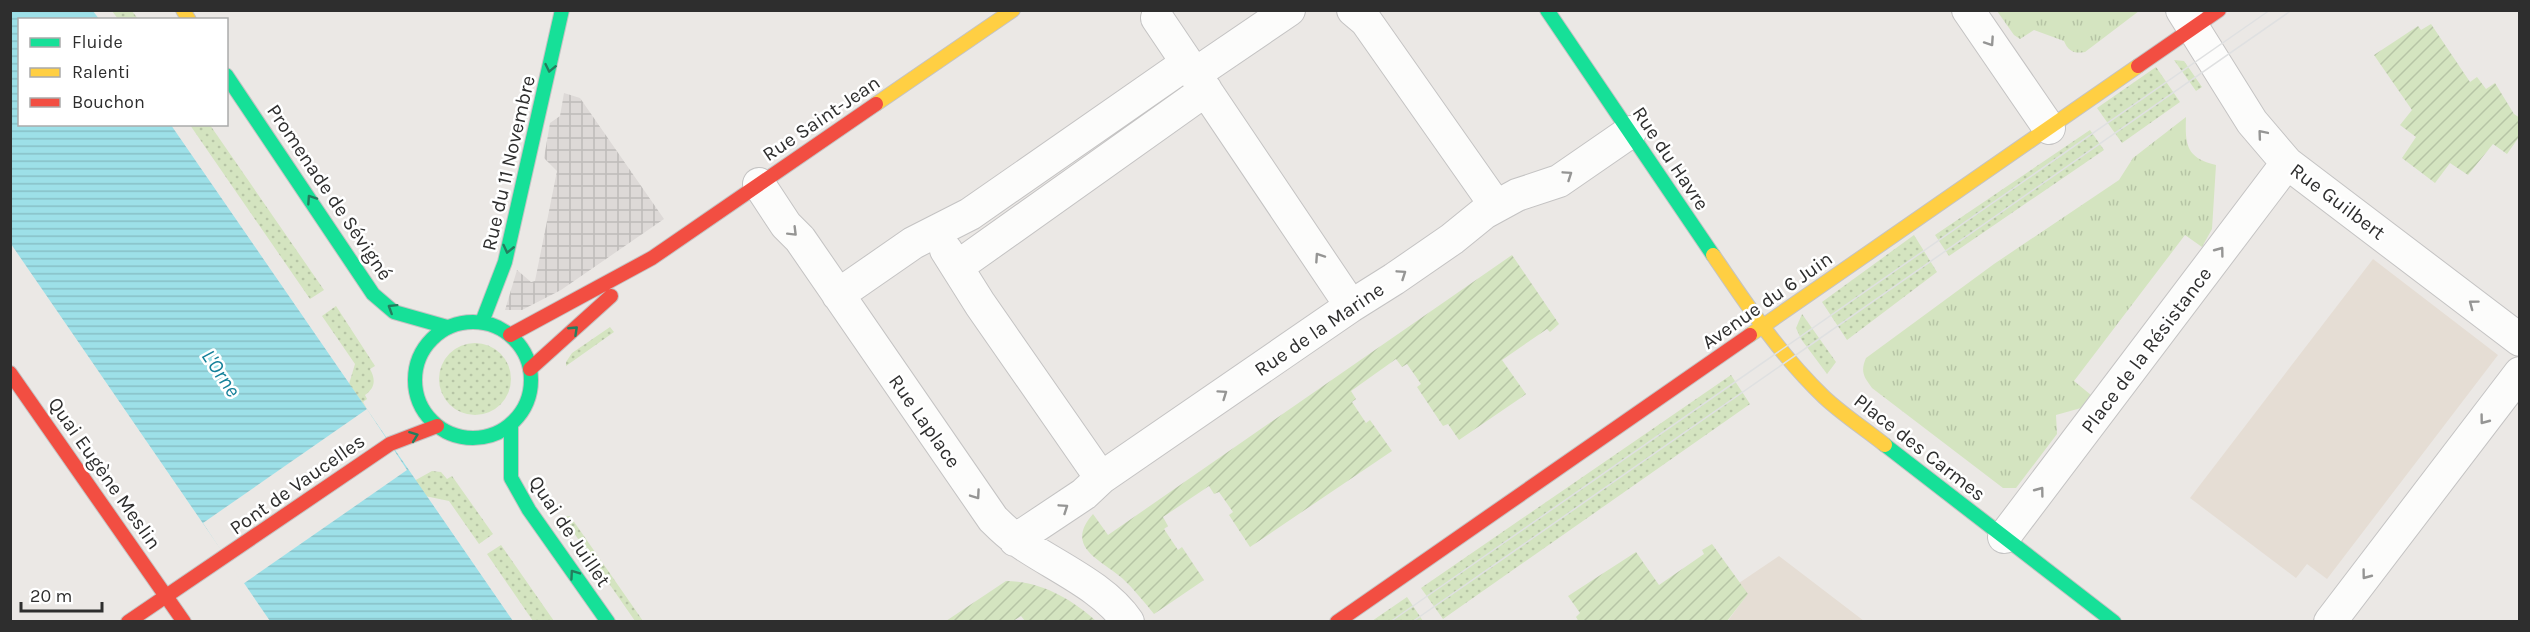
<svg xmlns="http://www.w3.org/2000/svg" width="2530" height="632" viewBox="0 0 2530 632" font-family="Karla,sans-serif">
	<style>
		.education { fill: #e5ddd4 }
		.grass { fill: url(#grass-dots) }
		.park { fill: url(#park-tufts) }
		.garden { fill: url(#garden-furrows) }
		.plaza { fill: url(#plaza-grid) }
		.water { fill: url(#water-rules) }
		.pier { fill: #ebe8e5 }
		.lines { fill: none; stroke-linecap: round; stroke-linejoin: round }
		.street-casing { stroke: #c4c3c3; stroke-width: 34 }
		.fast-casing { stroke: #c4c3c3; stroke-width: 16 }
		.slow-casing { stroke: #c4c3c3; stroke-width: 16 }
		.jam-casing { stroke: #c4c3c3; stroke-width: 16 }
		.street { stroke: #fcfcfb; stroke-width: 32 }
		.fast { stroke: #16e098; stroke-width: 14 }
		.slow { stroke: #ffcf43; stroke-width: 14 }
		.jam { stroke: #f24e42; stroke-width: 14 }
		.tram { stroke: #dfe0e1; stroke-width: 1.5 }
		.oneway { stroke: #959594 }
		.oneway2 { stroke: #237e5e }
		.labels { text-anchor: middle; stroke-width: 5; stroke-linejoin: round; paint-order: stroke }
		.street-label { font-size: 20px; fill: #2e2e2e; stroke: #fff }
		.water-label { font-size: 21px; font-style: italic; fill: #16819a; stroke: #fff }
	</style>
	<defs>
		<pattern id="grass-dots" width="8" height="8" patternUnits="userSpaceOnUse" patternTransform="scale(1.5)"><rect width="8" height="8" fill="#d4e4c0"/><path d="M2 2h.1M6 6h.1" fill="none" stroke="#b6c4a5" stroke-width="1.8" stroke-linecap="round"/></pattern>
		<pattern id="park-tufts" width="24" height="20" patternUnits="userSpaceOnUse" patternTransform="scale(1.5)"><rect width="24" height="20" fill="#d4e4c0"/><path d="M3 7l-1-3M5 7V3M7 7l1-3M15 17l-1-3M17 17v-4M19 17l1-3" fill="none" stroke="#b6c4a5"/></pattern>
		<pattern id="garden-furrows" width="10" height="10" patternUnits="userSpaceOnUse" patternTransform="scale(1.5)"><rect width="10" height="10" fill="#d4e4c0"/><path d="M-1 1l2-2M0 10L10 0M9 11l2-2" fill="none" stroke="#b6c4a5"/></pattern>
		<pattern id="plaza-grid" width="8" height="8" patternUnits="userSpaceOnUse" patternTransform="scale(1.5)"><rect width="8" height="8" fill="#ddd9d7"/><path d="M0 4h8M4 0v8" fill="none" stroke="#bebbb9"/></pattern>
		<pattern id="water-rules" width="6" height="5" patternUnits="userSpaceOnUse" patternTransform="scale(1.5)"><rect width="6" height="5" fill="#9de0e8"/><path d="M0 2.5h6" fill="none" stroke="#88c0c7"/></pattern>
	</defs>
	<rect width="100%" height="100%" fill="#ebe8e5"/>
	<path class="education" d="M2373,259L2498,355L2327,579L2307,564L2296,578L2190,498Z
		M1779,556L1864,621L1727,622L1747,595L1739,583Z"/>
	<path class="grass" d="M112,11H132L138,19H118Z
		M2174,60L2184,61L2202,87L2196,91Z
		M2156,67L2180,102L2122,143L2097,108Z
		M190,125H210L324,290L310,299Z
		M2090,130L2104,150L1949,256L1935,235Z
		M1914,235L1937,272L1847,340L1822,302Z
		M336,306L375,366L370,369C376,380 375,388 365,395L367,399L363,402L367,409L349,384L355,364L322,316Z
		M1802,314L1836,362L1827,374L1801,339L1796,328Z
		M610,327L614,332L566,366V362L572,353Z
		M439 379a36 36 0 1 1 72 0a36 36 0 1 1-72 0Z
		M1731,375L1750,404L1443,619L1421,588Z
		M432,471L441,472L447,479L452,476L493,534L479,544L449,501L425,496L414,481Z
		M570,516L643,621H635L574,533L564,529L559,517Z
		M501,545L554,621H533L487,554Z
		M1407,597L1423,621H1372Z"/>
	<path class="park" d="M1997,11H2139L2085,52C2074,54 2068,51 2064,41L2034,30L2020,39L2014,35Z
		M2186,117C2185,145 2186,158 2216,165L2212,229L2202,247L2185,235L2074,381L2091,395L2081,408L2056,415L2057,434L2016,488H2003L1872,388C1864,377 1860,372 1866,358L1994,264L2119,180L2133,158Z"/>
	<path class="garden" d="M2431,24L2470,82L2477,77L2486,89L2495,83L2514,114L2520,118L2519,137L2507,154L2493,144L2468,175L2450,163L2435,183L2402,158L2416,137L2400,125L2412,110L2374,55L2418,26L2421,30Z
		M1512,255L1559,324L1550,332L1547,329L1502,360L1526,394L1522,397L1459,440L1448,424L1443,426L1417,387L1421,384L1407,364L1402,367L1396,359L1351,391L1356,399L1352,402L1366,423L1370,420L1392,451L1250,547L1229,515L1233,512L1219,492L1214,494L1209,486L1163,517L1168,526L1164,529L1178,550L1182,547L1204,580L1154,614C1144,602 1134,589 1122,578C1100,559 1064,547 1093,514L1108,535Z
		M1712,544L1748,594L1727,621L1579,622L1576,617L1580,613L1568,596L1636,552L1659,585L1704,554L1702,550Z
		M1006,581C1040,581 1072,599 1096,621H1025L1021,616L1013,621H946Z"/>
	<path class="plaza" d="M564,93L580,98L664,219L561,290L522,310H505L517,270L531,282L535,281L557,171L544,158L550,123L560,116Z"/>
	<path class="water" d="M10,11H93L99,19L20,20V124L171,125L513,621H270L11,244Z"/>
	<path class="pier" d="M367,409L407,470L243,584L203,523Z"/>
	<g class="lines">
		<g class="street-casing">
			<path id="street" d="M1353,10L1366,21L1496,206
				M1968,10L2049,128
				M2182,10L2252,122L2287,163L2520,340
				M1157,18L1351,306
				M1195,74L1289,10
				M759,184L786,225L800,239L993,519C1000,526 1008,534 1017,540C1052,565 1104,586 1128,622
				M946,250L980,304L1101,478
				M957,267L1206,90
				M838,295L913,243L970,214L1187,63
				M2004,537L2287,163
				M1015,540L1084,494L1101,478L1351,306L1394,279L1452,239L1484,213L1517,195L1559,181L1630,132
				M2330,622L2520,373"/>
		</g>
		<g class="fast-casing">
			<path id="fast" d="M1547,10L1713,255
				M226,75L373,294L394,312L447,327
				M415 380a58 58 0 1 1 116 0a58 58 0 1 1-116 0Z
				M482,322L505,262L562,10
				M511,424V478L529,510L608,622
				M1885,445L2114,622"/>
		</g>
		<g class="slow-casing">
			<path id="slow" d="M183,10L189,20
				M876,104L1013,10
				M1713,255C1747,305 1780,355 1824,397C1842,414 1865,429 1885,445
				M1750,335L2138,66"/>
		</g>
		<g class="jam-casing">
			<path id="jam" d="M2138,66L2219,10
				M510,335L652,258L876,104
				M530,369L611,296
				M10,373L184,622
				M128,622L390,444L437,426
				M1337,622L1750,335"/>
		</g>
		<use href="#street" class="street"/>
		<use href="#fast" class="fast"/>
		<use href="#slow" class="slow"/>
		<use href="#jam" class="jam"/>
		<path class="tram" d="M1390,622L2270,10
			M1412,622L2292,10"/>
	</g>
	<defs><path id="oneway-chevron" d="M-2-3.5L2.5 0L-2 3.5" fill="none" stroke-width="1.6" stroke-linecap="round" stroke-linejoin="round" transform="scale(1.5)"/></defs>
	<g class="oneway">
		<use href="#oneway-chevron" transform="translate(1990 42) rotate(56)"/>
		<use href="#oneway-chevron" transform="translate(2262 134) rotate(-130)"/>
		<use href="#oneway-chevron" transform="translate(1568 175) rotate(-34)"/>
		<use href="#oneway-chevron" transform="translate(793 232) rotate(45)"/>
		<use href="#oneway-chevron" transform="translate(2220 251) rotate(-53)"/>
		<use href="#oneway-chevron" transform="translate(1319 257) rotate(-124)"/>
		<use href="#oneway-chevron" transform="translate(1402 274) rotate(-34)"/>
		<use href="#oneway-chevron" transform="translate(2473 304) rotate(-143)"/>
		<use href="#oneway-chevron" transform="translate(1223 394) rotate(-35)"/>
		<use href="#oneway-chevron" transform="translate(2484 420) rotate(127)"/>
		<use href="#oneway-chevron" transform="translate(2040 491) rotate(-53)"/>
		<use href="#oneway-chevron" transform="translate(976 495) rotate(55)"/>
		<use href="#oneway-chevron" transform="translate(1064 508) rotate(-34)"/>
		<use href="#oneway-chevron" transform="translate(2366 575) rotate(127)"/>
	</g>
	<g class="oneway2">
		<use href="#oneway-chevron" transform="translate(550 68) rotate(102)"/>
		<use href="#oneway-chevron" transform="translate(311 199) rotate(-124)"/>
		<use href="#oneway-chevron" transform="translate(508 249) rotate(103)"/>
		<use href="#oneway-chevron" transform="translate(392 308) rotate(-148)"/>
		<use href="#oneway-chevron" transform="translate(574 330) rotate(-43)"/>
		<use href="#oneway-chevron" transform="translate(414 436) rotate(-21)"/>
		<use href="#oneway-chevron" transform="translate(574 574) rotate(-125)"/>
	</g>
	<g class="labels">
		<g class="street-label">
			<text transform="translate(821 118) rotate(-34)" y="7">Rue Saint-Jean</text>
			<text transform="translate(1671 158) rotate(56)" y="7">Rue du Havre</text>
			<text transform="translate(508 163) rotate(-77)" y="7">Rue du 11 Novembre</text>
			<text transform="translate(330 192) rotate(56)" y="7">Promenade de Sévigné</text>
			<text transform="translate(2338 201) rotate(37)" y="7">Rue Guilbert</text>
			<text transform="translate(1767 300) rotate(-35)" y="7">Avenue du 6 Juin</text>
			<text transform="translate(1319 329) rotate(-34)" y="7">Rue de la Marine</text>
			<text transform="translate(2146 350) rotate(-53)" y="7">Place de la Résistance</text>
			<text transform="translate(925 421) rotate(55)" y="7">Rue Laplace</text>
			<text transform="translate(1920 447) rotate(38)" y="7">Place des Carmes</text>
			<text transform="translate(105 473) rotate(55)" y="7">Quai Eugène Meslin</text>
			<text transform="translate(297 484) rotate(-35)" y="7">Pont de Vaucelles</text>
			<text transform="translate(570 531) rotate(56)" y="7">Quai de Juillet</text>
		</g>
		<g class="water-label">
			<text transform="translate(221 373) rotate(56)" y="7">L'Orne</text>
		</g>
	</g>
	<rect width="2530" height="632" fill="none" stroke="#2e2e2e" stroke-width="24"/>
	<rect x="18" y="18" width="210" height="108" fill="#ffffff" stroke="#ababab" stroke-width="1.5"/>
	<rect x="30" y="38" width="30" height="9" fill="#16e098" stroke="#ababab" stroke-width="1.5"/>
	<text x="72" y="48" font-size="18" fill="#2e2e2e">Fluide</text>
	<rect x="30" y="68" width="30" height="9" fill="#ffcf43" stroke="#ababab" stroke-width="1.5"/>
	<text x="72" y="78" font-size="18" fill="#2e2e2e">Ralenti</text>
	<rect x="30" y="98" width="30" height="9" fill="#f24e42" stroke="#ababab" stroke-width="1.5"/>
	<text x="72" y="108" font-size="18" fill="#2e2e2e">Bouchon</text>
	<path d="M21 602v9h81v-9" fill="none" stroke="#2e2e2e" stroke-width="3"/>
	<text x="30" y="602" font-size="18" fill="#2e2e2e" stroke="#ffffff" stroke-width="4.5" paint-order="stroke">20 m</text>
</svg>
